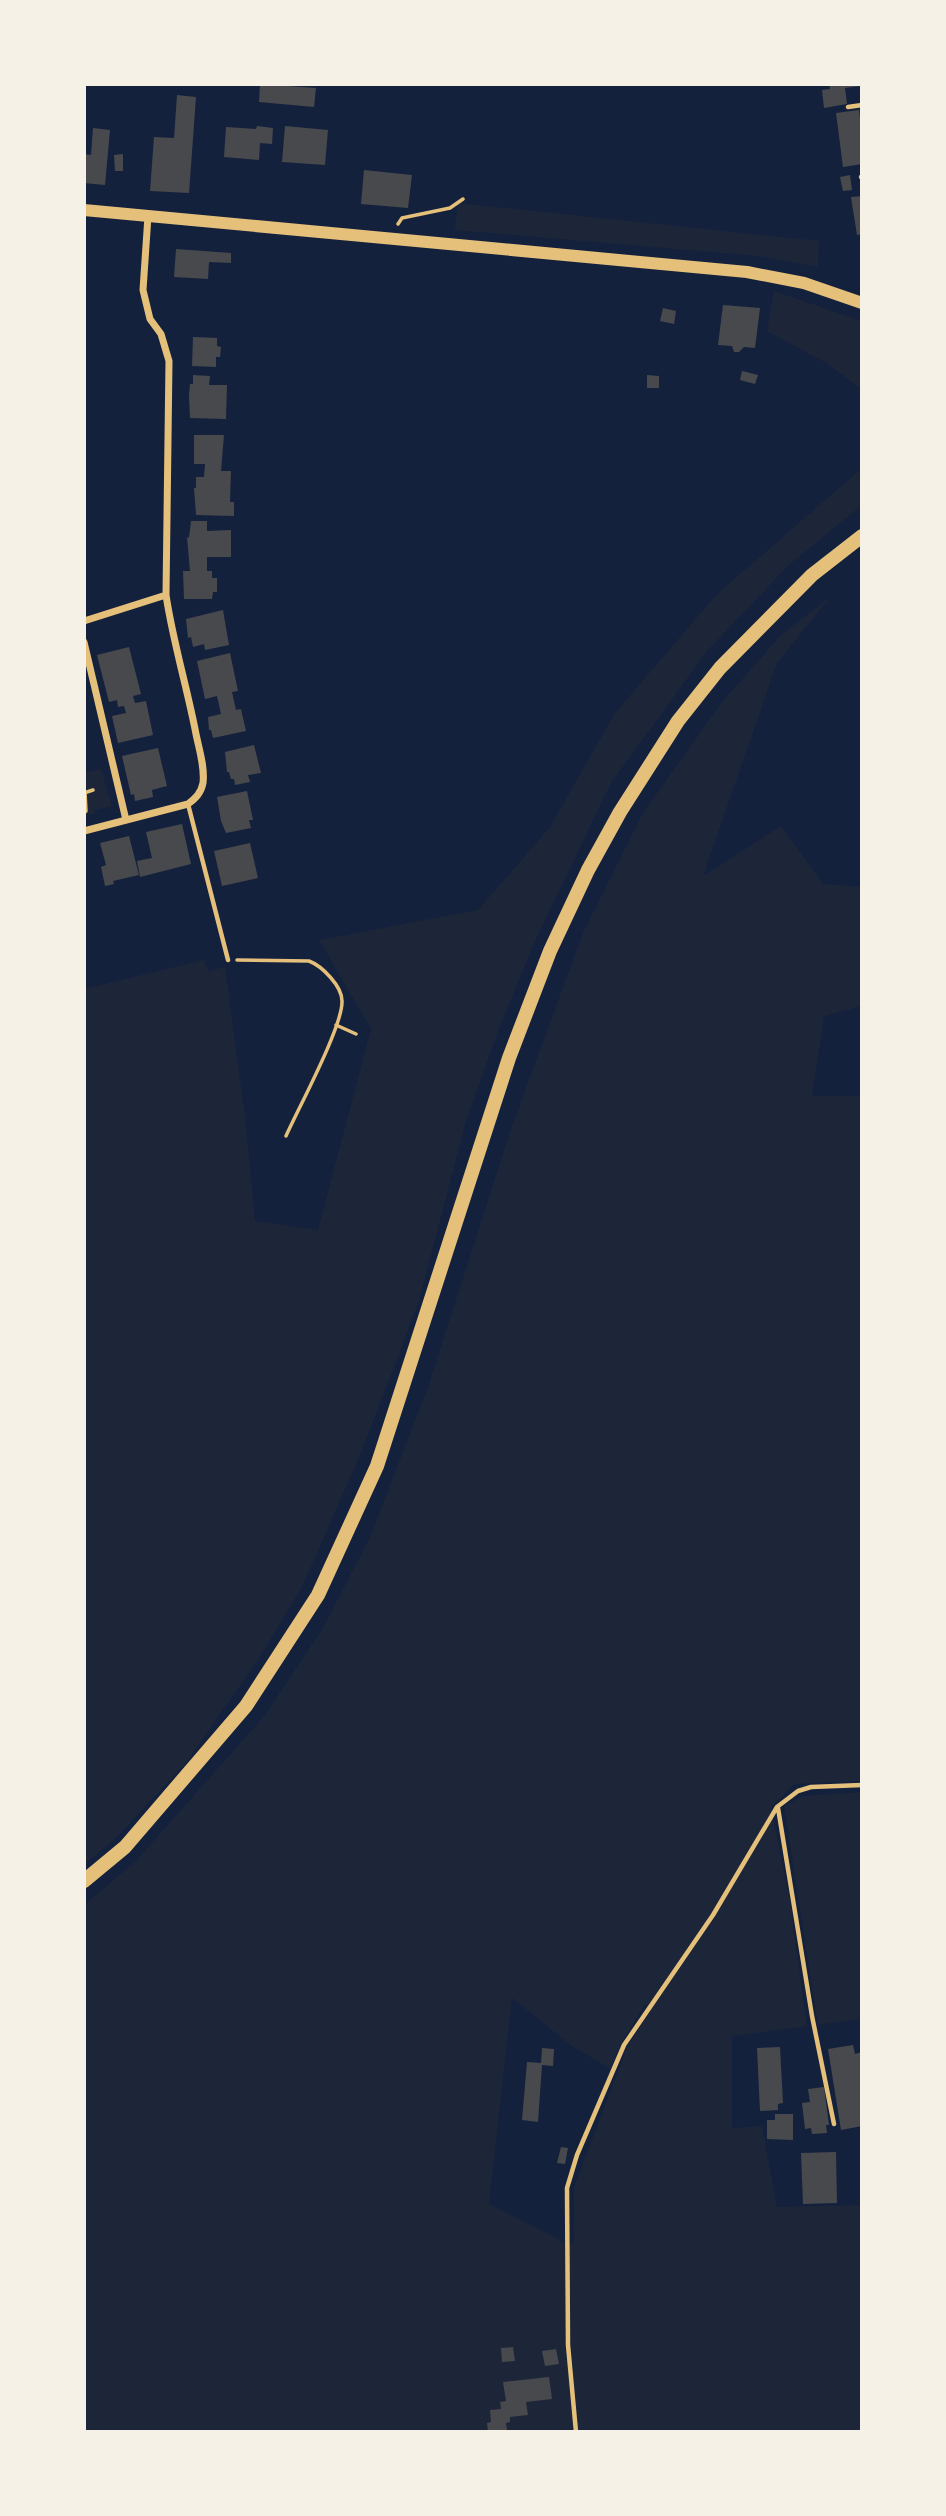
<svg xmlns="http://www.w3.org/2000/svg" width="946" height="2516" viewBox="0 0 946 2516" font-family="Raleway,sans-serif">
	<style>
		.green { fill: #1d2539; fill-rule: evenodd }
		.building { fill: #48494c }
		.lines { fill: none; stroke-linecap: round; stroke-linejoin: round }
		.path { stroke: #e5c07b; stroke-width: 3.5 }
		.service { stroke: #e5c07b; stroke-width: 4.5 }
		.minor { stroke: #e5c07b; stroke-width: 7 }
		.secondary { stroke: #e5c07b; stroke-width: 12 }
		.primary { stroke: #e5c07b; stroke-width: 14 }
	</style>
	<rect width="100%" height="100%" fill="#14213d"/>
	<path class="green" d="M458,203L819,241L818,267L759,256L455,230Z
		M774,291L862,321V390L828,364L767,331Z
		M862,468V505L790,564L707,651L611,783L537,937L501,1023L466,1121L419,1301L361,1453L303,1585L258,1660L185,1764L114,1840L84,1865V989L204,960L208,971L225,967L245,1117L255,1221L318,1230L371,1029L319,940L478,910L550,827L615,713L717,594Z
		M830,597L777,663L703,876L781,826L823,884L862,887V1006L824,1016L812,1096H862V1781L794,1784L771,1808L789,1896L807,2026L818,2025L784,1806L803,1796L862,1792V2019L732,2036V2128L762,2126L777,2207L862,2205V2432H84V1905L135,1862L265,1715L323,1628L370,1537L428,1387L511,1129L583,933L643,813L722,702L782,634ZM512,1998L572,2046L610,2069L621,2044L645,2004L648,2013L627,2048L574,2187V2243L568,2244L489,2204Z
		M101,769L112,806L95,810V813L84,817V773Z"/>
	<path class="building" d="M260,84L316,88L314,107L259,102Z
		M829,84H861V86L845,88L847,104L824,108L822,90L830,89Z
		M177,95L196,97L189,193L150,191L154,137L174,138Z
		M859,110L860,118L862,117V164L843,167L836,113Z
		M257,126L273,128L272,144L260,143L259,160L224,157L226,127L256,129Z
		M285,126L328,130L325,165L282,162Z
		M93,128L110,130L105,185L84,183V154L91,155Z
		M123,154V171H115L114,155Z
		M364,170L412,175L408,208L361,204Z
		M850,175L852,190L843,191L840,177Z
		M862,196V234L857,235L851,197Z
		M176,249L231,253V263L209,262L208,279L174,277Z
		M723,305L760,308L755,348L744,347L739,352H734L732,346L718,345Z
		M663,308L676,311L674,324L660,321Z
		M193,337L217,338V346L221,347L220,357H216V367L192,366Z
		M742,371L758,375L755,384L740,380Z
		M193,375L210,376L209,385H227L226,419L190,418L189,395L190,384H193Z
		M647,375L659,376V388H647Z
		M194,435H224L221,471H231L230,502H234V516L196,515L194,488H196V477H204L205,464H194Z
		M191,521H207V531L231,530V557H207V571H212V578H217V592H213L212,599H184L183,571H190L187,537L189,538Z
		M223,610L229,645L205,650L204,644L193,647L191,637L188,638L186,619Z
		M129,647L141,694L133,696L135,703L146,701L153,735L118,743L112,716L126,713L124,706L118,707L117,700L109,702L97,655Z
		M230,653L238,691L232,692L236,710L241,709L246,731L213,738L211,730H209L208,717L221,714L217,696L205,699L197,661Z
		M254,745L261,773L248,775L250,782L235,785L234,779H231L229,772H227L225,752Z
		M158,748L167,786L152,790L153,797L135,801L134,794L131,795L122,756Z
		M247,791L253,820H249L251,828L226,833L221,821L217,797Z
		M182,824L191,864L140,877L137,861L152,858L146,832Z
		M129,836L139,875L113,881L114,884L105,886L101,867L106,865L100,843Z
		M250,843L258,878L222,886L214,851Z
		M853,2045L855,2054L862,2052V2126L841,2130L828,2049Z
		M780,2047L783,2103L778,2104V2110L760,2111L757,2048Z
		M542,2048L554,2049L553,2066L542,2065L538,2122L522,2120L527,2062L541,2063Z
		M824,2087L829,2125H826L827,2133L812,2134L811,2128L805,2129L802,2103L810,2102L808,2089Z
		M775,2114H793V2140L767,2139V2120H775Z
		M561,2147L568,2148L565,2164L557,2163Z
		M836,2152L837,2203L803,2204L801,2153Z
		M513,2347L515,2361L502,2362L501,2348Z
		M556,2349L559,2364L545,2366L542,2351Z
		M549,2377L552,2399L526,2402L528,2415L510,2417V2422L506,2423L507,2430L488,2432L487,2423L491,2422L490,2410L501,2409L500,2402L506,2401L503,2382Z"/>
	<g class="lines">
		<path class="path" d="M398,224L402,218L450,208L463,199
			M84,793L93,790
			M84,813L86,811L85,792
			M237,960L309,961C322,966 342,986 342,1001C343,1026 298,1109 286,1136
			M336,1025L356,1034"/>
		<path class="service" d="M848,107L862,105
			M861,177H862
			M188,804L228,960
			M778,1808L812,2016L834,2124
			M576,2432L568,2345L567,2188L577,2155L624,2045L713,1915L777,1807L798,1791L811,1787L862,1785"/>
		<path class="minor" d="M84,621L166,595
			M84,642L126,820
			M84,831L188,804C196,798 201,793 203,783C205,767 199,749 196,734C187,687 173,642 166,595L169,361L161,334L150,319L143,290L148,216"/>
		<path class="secondary" d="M84,210L747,272L804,283L862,303"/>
		<path class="primary" d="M84,1881L125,1847L246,1706L318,1595L377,1466L509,1058L550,951L588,870L620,812L678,721L720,668L812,575L862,536"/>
	</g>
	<rect width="946" height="2516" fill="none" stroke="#f6f1e7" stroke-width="172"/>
</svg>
